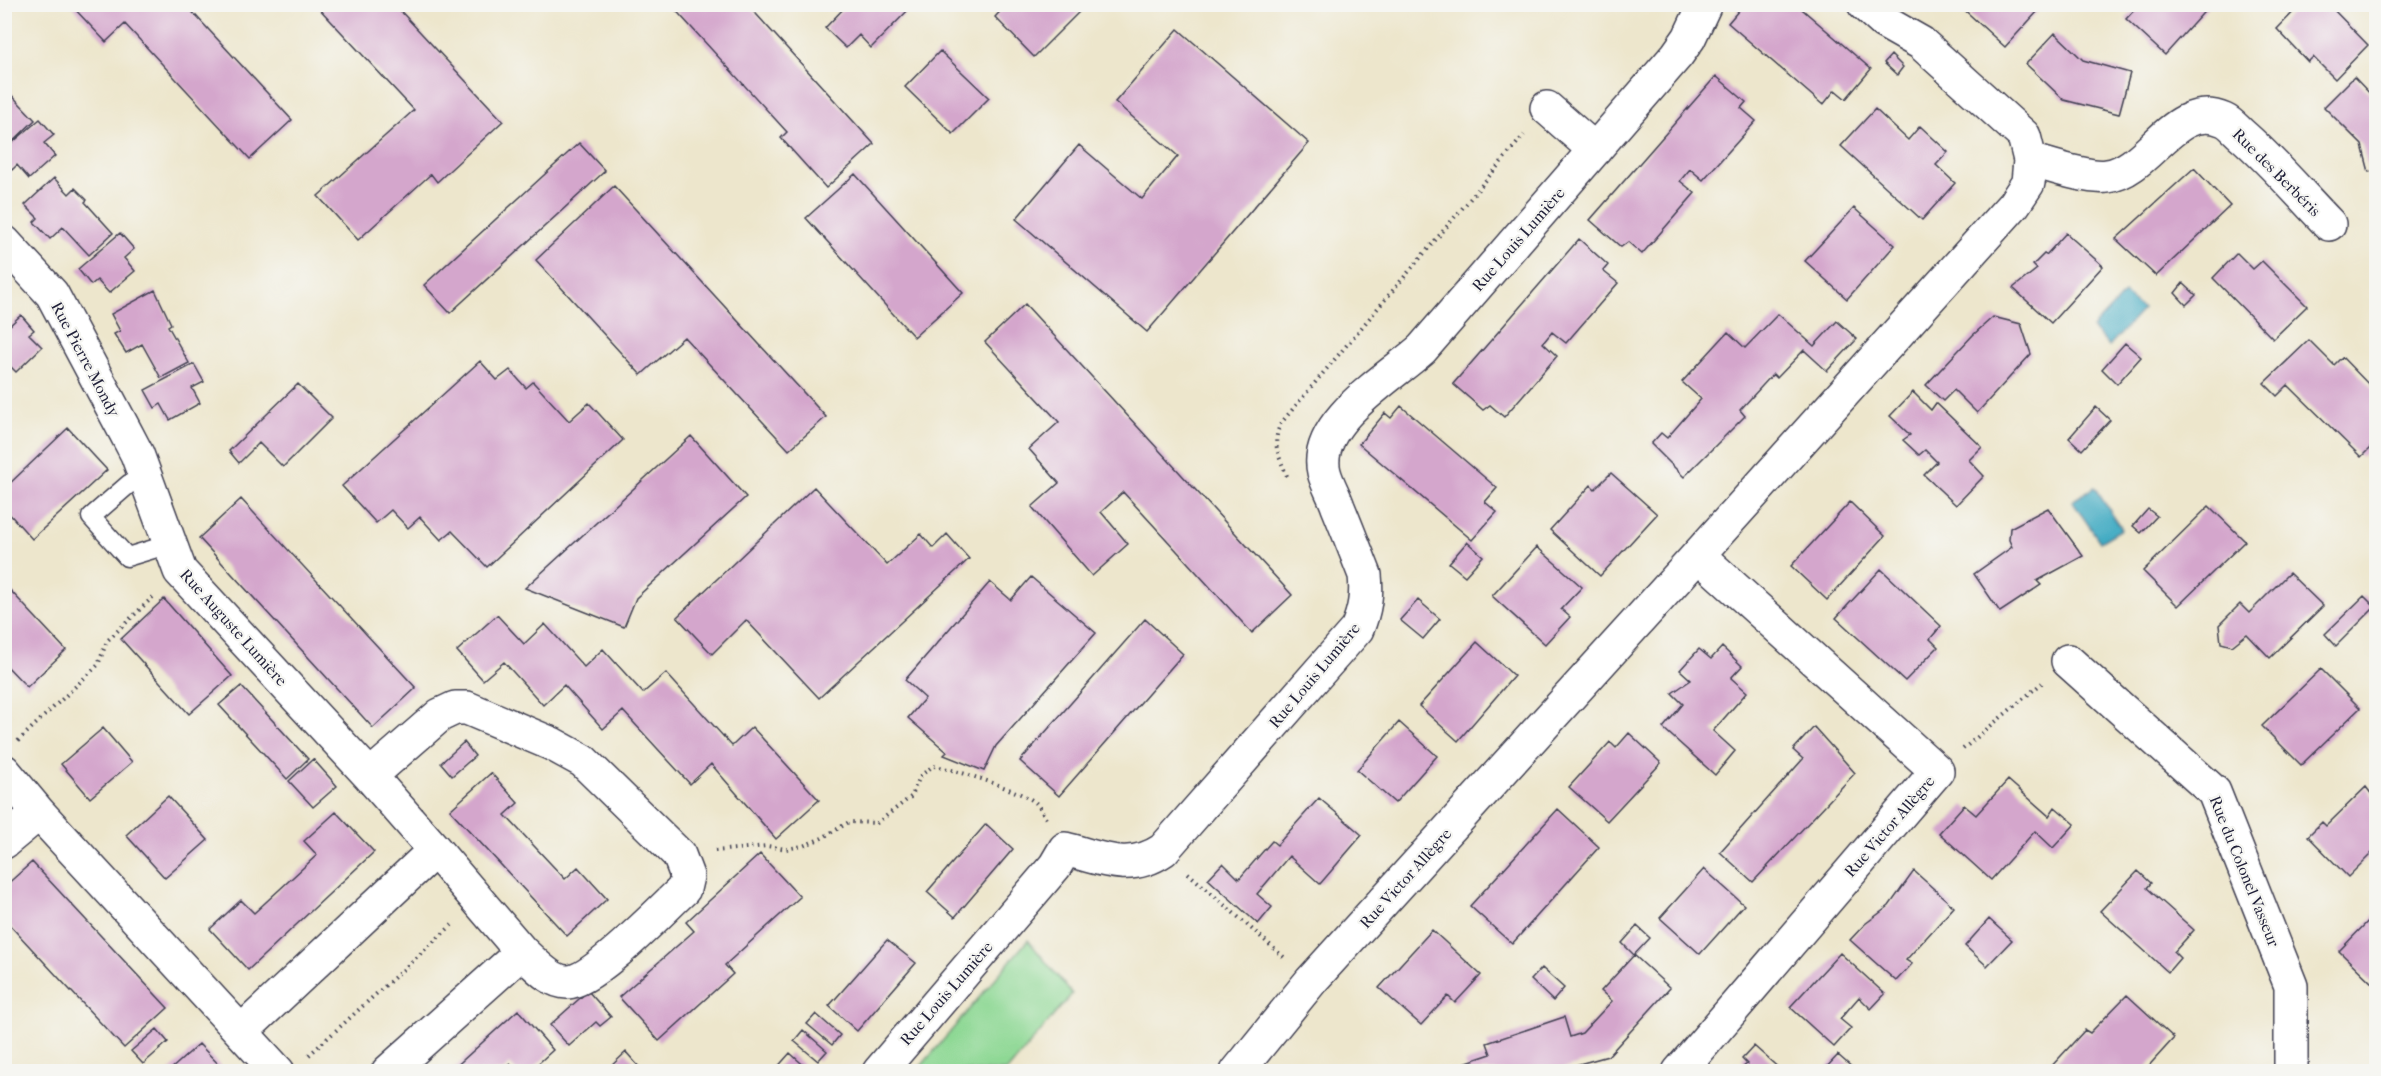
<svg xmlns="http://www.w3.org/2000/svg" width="2381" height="1076" viewBox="0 0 2381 1076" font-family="'IM FELL French Canon',serif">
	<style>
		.green { fill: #8ed894; stroke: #587d68; stroke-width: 1.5 }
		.water { fill: #43abc3; stroke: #32667f; stroke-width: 1.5 }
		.building { fill: #d4a6cc }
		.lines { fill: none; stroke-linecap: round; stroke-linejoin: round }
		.service-casing { stroke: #403f51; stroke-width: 21 }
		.minor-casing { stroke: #403f51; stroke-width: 36 }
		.path { stroke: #403f51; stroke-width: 4; stroke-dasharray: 1.5 4.5; stroke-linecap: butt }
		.service { stroke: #fff; stroke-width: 18 }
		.minor { stroke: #fff; stroke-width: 33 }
		.labels { text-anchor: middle; stroke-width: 4.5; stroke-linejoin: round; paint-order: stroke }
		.street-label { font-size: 16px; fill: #22223b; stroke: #f6f6f2 }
	</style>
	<rect width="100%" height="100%" fill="#f6f6f2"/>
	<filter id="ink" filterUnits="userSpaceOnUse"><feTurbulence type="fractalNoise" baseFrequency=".0167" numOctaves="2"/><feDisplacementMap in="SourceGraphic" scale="12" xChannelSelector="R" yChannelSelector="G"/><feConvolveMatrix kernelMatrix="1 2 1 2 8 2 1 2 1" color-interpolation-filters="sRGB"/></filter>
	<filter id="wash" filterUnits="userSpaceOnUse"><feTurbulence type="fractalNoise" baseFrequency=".008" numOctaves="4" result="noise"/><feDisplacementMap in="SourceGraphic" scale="24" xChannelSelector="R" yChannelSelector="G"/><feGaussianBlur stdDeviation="1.35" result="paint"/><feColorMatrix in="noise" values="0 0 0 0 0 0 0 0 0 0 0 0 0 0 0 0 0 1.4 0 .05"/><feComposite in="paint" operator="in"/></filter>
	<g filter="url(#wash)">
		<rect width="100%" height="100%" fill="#ede6cc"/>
		<path class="green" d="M1028,940L1072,994L1007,1071H917Z"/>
		<path class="water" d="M2124,294L2143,309L2109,346L2092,328Z
			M2094,487L2122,529L2100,542L2072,501Z"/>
		<g id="blocks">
			<path class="building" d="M70,4H185L292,120L250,159L125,24L106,42Z
				M315,4H394L503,121L437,182L431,174L358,240L318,196L414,110Z
				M670,4H747L874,144L826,188L781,138L787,132Z
				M848,4H914L871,48L859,35L846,48L825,28Z
				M1007,4H1080L1083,8L1034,57L995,17Z
				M1732,4H1796L1871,69L1846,99L1835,90L1823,105L1728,23L1739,10Z
				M1958,4H2031L2038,11L2005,47Z
				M2140,4H2211L2165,55L2126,19Z
				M2301,4H2328L2368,45L2335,79L2313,57L2308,62L2277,29Z
				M1178,29L1309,143L1147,332L1016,219L1079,145L1142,199L1178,156L1115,102Z
				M2055,33L2083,60L2130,73L2119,114L2064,100L2026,64Z
				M940,51L989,98L953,134L905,87Z
				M1891,55L1903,67L1897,75L1884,63Z
				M1716,76L1746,102L1741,108L1756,121L1703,180L1690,169L1680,181L1695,193L1642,254L1628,242L1621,247L1590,220Z
				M2354,77L2376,100V170L2369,172L2362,145L2324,107Z
				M4,87L35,120L6,148L4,146Z
				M1875,109L1908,140L1920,126L1948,152L1936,165L1955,183L1922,220L1841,146Z
				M40,119L54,135L44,143L55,156L29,179L17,165L12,170L4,162V150Z
				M579,143L605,171L450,313L424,285Z
				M2194,168L2230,206L2156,276L2116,239Z
				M855,174L963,293L914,337L806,218Z
				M54,178L69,194L75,188L87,200L85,202L113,233L89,255L63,227L50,239L34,222L38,218L25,205Z
				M614,186L826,417L789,450L684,337L641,375L536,260Z
				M1854,208L1895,245L1847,299L1805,261Z
				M120,233L134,249L124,258L135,271L109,293L97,280L91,285L78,269Z
				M2066,233L2103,266L2051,323L2013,288L2037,269L2033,265L2044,254L2046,255Z
				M1579,239L1608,265L1603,271L1618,283L1566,343L1552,332L1543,343L1557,356L1504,417L1490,405L1483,410L1453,384Z
				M2237,253L2253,269L2262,261L2307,306L2273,339L2213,278Z
				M2183,283L2196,295L2186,305L2175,293Z
				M155,290L171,324L168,326L189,363L161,378L142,344L126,353L114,334L120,331L111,314Z
				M1025,304L1292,595L1252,633L1123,492L1101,512L1128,544L1092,576L1032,507L1059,483L1029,449L1059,422L985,342Z
				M1778,314L1814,346L1837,321L1857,339L1827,371L1804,350L1777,378L1773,374L1740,410L1745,416L1684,477L1651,444L1661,433L1667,438L1701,399L1682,382L1728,332L1745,348Z
				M21,315L34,330L29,334L42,347L16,372L4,360V324L8,327Z
				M1993,317L2021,324L2031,354L1977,413L1954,390L1943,401L1926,385L1973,335Z
				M2309,340L2334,365L2342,357L2376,392V442L2361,457L2288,385L2277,396L2264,383Z
				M2125,343L2141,357L2117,384L2102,369Z
				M480,361L497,380L510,370L526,388L533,382L569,421L589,403L623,440L487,567L452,531L441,540L420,517L408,528L391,510L376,523L342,486Z
				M194,364L204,382L192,388L200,403L170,420L161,404L155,408L145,390Z
				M298,384L332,418L283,467L259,443L239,463L229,451Z
				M1913,392L1931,410L1936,403L1982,447L1969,460L1984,476L1956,505L1924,475L1937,462L1925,450L1919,455L1903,440L1910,435L1890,416Z
				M1401,406L1497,488L1485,502L1497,512L1472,540L1359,444L1385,413L1391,418Z
				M2096,407L2110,420L2082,450L2069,438Z
				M68,428L107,470L32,539L5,509V488Z
				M691,436L746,497L636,598L624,627L525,588Z
				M1611,473L1657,514L1600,576L1550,530L1591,485L1595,489Z
				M814,487L887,565L921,534L933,548L947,534L969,559L819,698L746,620L712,654L677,617Z
				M241,499L416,688L373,728L199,538Z
				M1850,502L1885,536L1827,600L1791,566Z
				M2209,506L2245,541L2178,606L2143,571Z
				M2048,508L2083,556L2037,581L2041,585L2000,612L1974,574L2012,547L2009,540L2010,528Z
				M2148,509L2157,516L2141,533L2133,526Z
				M1467,542L1483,556L1465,576L1449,563Z
				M1537,547L1582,587L1561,609L1570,617L1545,644L1492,596Z
				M1881,569L1941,626L1930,639L1938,647L1905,681L1836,618Z
				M2289,573L2323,606L2270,658L2247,634L2232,646L2221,643L2219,625L2240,604L2249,613Z
				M1031,577L1096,633L996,746L984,771L944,755L947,752L908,718L925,698L905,680L990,582L1011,600Z
				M9,589L66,650L27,687L4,663V594Z
				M2364,596L2375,607L2336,646L2325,634Z
				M164,599L232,676L189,714L121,639Z
				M1418,600L1440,619L1423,639L1400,620Z
				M497,615L524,644L545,624L584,667L603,649L643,693L666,673L732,746L752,727L819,800L776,839L711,764L690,784L623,711L603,729L564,685L543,705L504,662L483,680L457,651Z
				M1145,619L1183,654L1059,796L1020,761Z
				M1477,642L1514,676L1458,741L1419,706Z
				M1722,647L1742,666L1731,678L1747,692L1713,731L1735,751L1715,775L1663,728L1683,704L1672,693L1691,680L1680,670L1699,649L1711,659Z
				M2321,669L2360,708L2301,765L2262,726Z
				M241,686L308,759L287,779L219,705Z
				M1399,722L1437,756L1395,803L1357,770Z
				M1814,727L1855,773L1753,882L1720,852L1803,759L1793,750Z
				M103,728L132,762L90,798L61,764Z
				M1629,733L1661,763L1607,821L1569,787L1610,742L1616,748Z
				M464,742L475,756L452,776L441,763Z
				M313,759L337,786L313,807L289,781Z
				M491,773L518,803L505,815L565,879L578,867L607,899L567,936L450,810Z
				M2008,780L2049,816L2055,807L2075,824L2053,848L2035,831L1991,880L1939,833L1964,805L1976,815Z
				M2366,787L2376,800V849L2348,877L2308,836L2322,822L2326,826Z
				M168,796L208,840L165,878L126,835Z
				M1319,798L1362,835L1320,884L1289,856L1257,894L1272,907L1258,924L1208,879L1223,863L1239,879L1272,841L1277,845Z
				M1558,809L1599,847L1512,944L1470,906Z
				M336,812L374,852L248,970L210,929L241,900L254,913L317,855L304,841Z
				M986,824L1013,849L955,917L927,892Z
				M760,854L800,897L725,965L733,974L659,1041L619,997L694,931L686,922Z
				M32,862L168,1008L124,1048L4,919V887Z
				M1704,869L1744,905L1700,954L1660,918Z
				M1914,871L1954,907L1906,960L1912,964L1896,981L1850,940L1865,924L1889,906Z
				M2138,871L2151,883L2147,888L2194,930L2174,952L2180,958L2168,972L2100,911Z
				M2376,913V980L2373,984L2339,951Z
				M1989,919L2012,940L1987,966L1965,946Z
				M1637,926L1650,938L1634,955L1622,943Z
				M1432,930L1481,975L1455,1003L1448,996L1421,1025L1379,988Z
				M887,940L916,963L857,1031L829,1006Z
				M1840,953L1885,994L1871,1009L1859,997L1840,1019L1851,1028L1834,1047L1790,1007Z
				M1634,955L1670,988L1608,1056L1554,1071H1467L1464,1063L1491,1054L1487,1043L1564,1017L1570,1037L1582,1033L1612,1001L1601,991Z
				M1542,968L1564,988L1553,1001L1531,980Z
				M588,991L611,1017L600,1026L596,1022L569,1046L550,1025Z
				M2127,995L2174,1038L2144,1071L2048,1070L2085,1030L2090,1033Z
				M518,1010L553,1050L530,1071H517L510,1064L503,1071H451Z
				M816,1014L840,1035L832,1045L807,1024Z
				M157,1029L168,1042L143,1064L131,1051Z
				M803,1030L827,1051L818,1061L794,1041Z
				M199,1044L225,1071H169Z
				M1754,1046L1782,1071H1738L1747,1064L1742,1059Z
				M626,1052L640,1068L636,1071H611L609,1068Z
				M790,1053L810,1071H774Z
				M1838,1055L1854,1069L1852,1071H1823Z"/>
		</g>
	</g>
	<g filter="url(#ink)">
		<use href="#blocks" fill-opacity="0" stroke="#403f51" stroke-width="1.5"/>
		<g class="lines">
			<g class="service-casing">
				<path id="service" d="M146,478L129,484L91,517L127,557L170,544"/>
			</g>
			<g class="minor-casing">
				<path id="minor" d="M1547,108L1595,150
					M2030,160C2049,165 2088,179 2107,176C2151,170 2174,99 2224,120C2231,123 2237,131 2242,135C2273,162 2300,194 2329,224
					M4,242L52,294L126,433L137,454L180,571L370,776L435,850L241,1032
					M1698,555L2014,204L2028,183L2030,160L2024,136L1921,43L1884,22L1864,4
					M2068,661L2214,792L2291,986V1072
					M4,771L39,813L278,1072
					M370,776L440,715L455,708H467L552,744L583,761L679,855L687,876L684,889C662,909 594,981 568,982C550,983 534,962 522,952L388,1072
					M4,842L39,813
					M435,850L522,952
					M879,1072L1055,866L1065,849C1101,858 1129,873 1163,850L1357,629C1365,610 1367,595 1365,575C1356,552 1347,529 1338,507C1334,495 1327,484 1324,472C1312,423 1391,377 1422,349L1677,55L1689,38L1705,4
					M1237,1072L1311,981L1698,555L1937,771L1679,1072"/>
			</g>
			<path class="path" d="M1287,476C1279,456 1271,444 1281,423L1524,135
				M18,741L98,665L107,641L155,595
				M1963,749L2042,683
				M715,851L767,846L786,849L803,846L822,838L849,822L877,823L912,796L920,776L933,766C951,768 1023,791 1036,803C1040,807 1043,814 1046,819
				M1188,873L1286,959
				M309,1055L452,925"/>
			<use href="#service" class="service"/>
			<use href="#minor" class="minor"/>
		</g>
	</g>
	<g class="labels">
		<g class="street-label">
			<text transform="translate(2277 172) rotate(45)" y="6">Rue des Berbéris</text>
			<text transform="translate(1518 239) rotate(-49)" y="6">Rue Louis Lumière</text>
			<text transform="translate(86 359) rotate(62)" y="6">Rue Pierre Mondy</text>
			<text transform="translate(234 627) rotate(48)" y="6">Rue Auguste Lumière</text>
			<text transform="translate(1314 675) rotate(-50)" y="6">Rue Louis Lumière</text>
			<text transform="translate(1889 826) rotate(-49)" y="6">Rue Victor Allègre</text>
			<text transform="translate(2245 871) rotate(68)" y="6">Rue du Colonel Vasseur</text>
			<text transform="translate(1405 878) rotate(-48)" y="6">Rue Victor Allègre</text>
			<text transform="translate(946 993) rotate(-49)" y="6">Rue Louis Lumière</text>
		</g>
	</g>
	<rect width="2381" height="1076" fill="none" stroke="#f6f6f2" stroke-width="24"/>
</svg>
